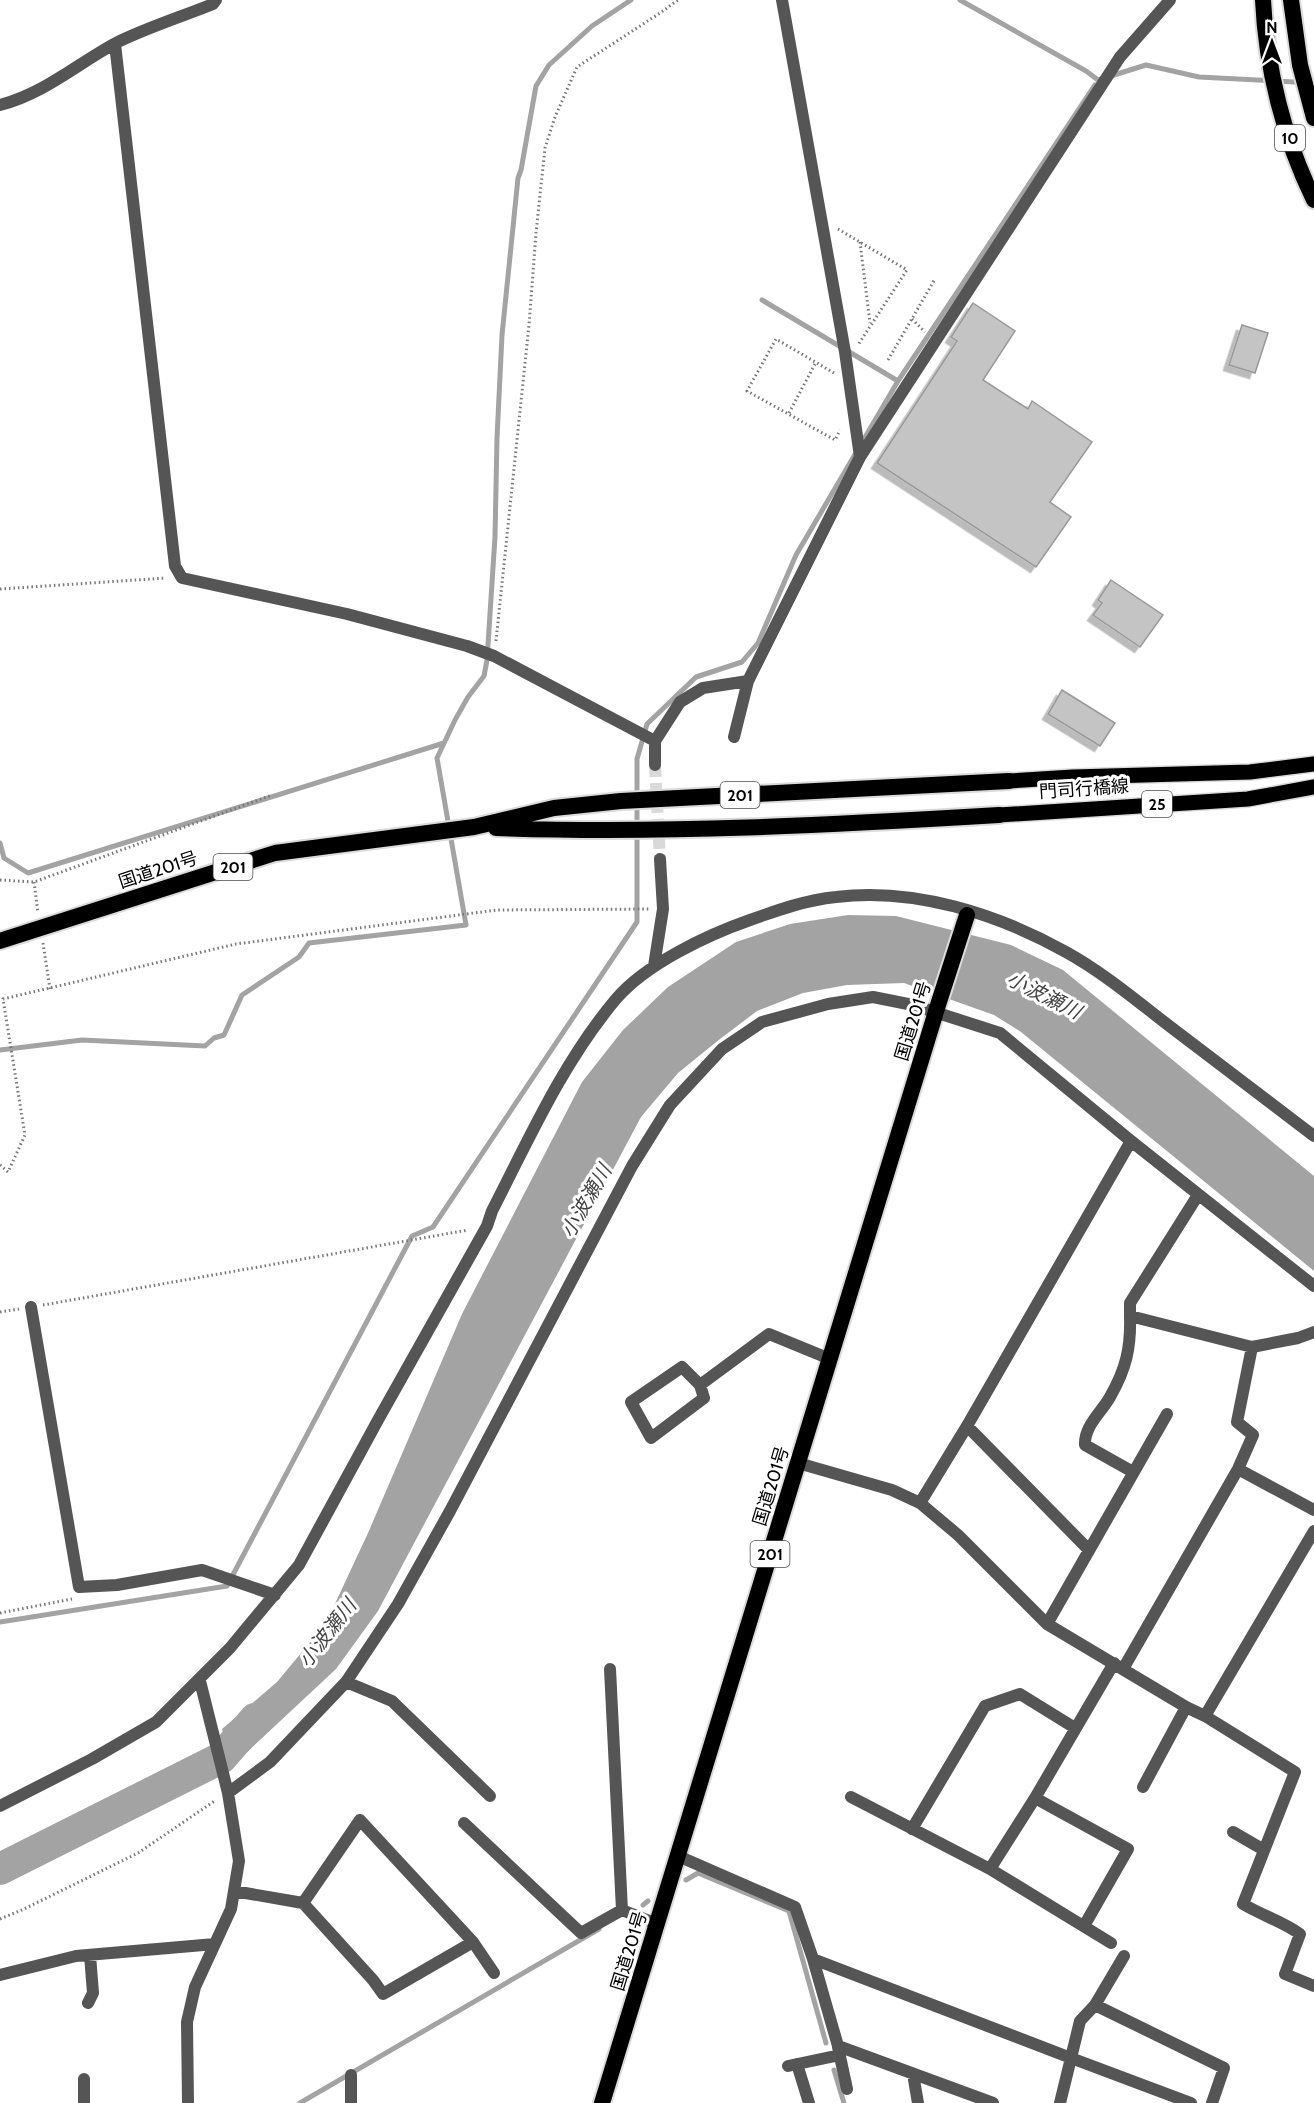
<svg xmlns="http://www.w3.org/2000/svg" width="1314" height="2103" viewBox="0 0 1314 2103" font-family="Cabin,'Noto Sans JP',sans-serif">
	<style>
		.water { fill: #a3a3a3 }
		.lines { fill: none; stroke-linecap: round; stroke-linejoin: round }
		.stream { stroke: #a3a3a3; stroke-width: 5 }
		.river { stroke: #a3a3a3; stroke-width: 32 }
		.building { fill: #c4c4c4; stroke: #999; stroke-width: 1.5; filter: url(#shadow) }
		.minor-tunnel { stroke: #d9d9d9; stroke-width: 12; stroke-dasharray: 12 6; stroke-linecap: butt }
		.primary-casing { stroke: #dbdbdb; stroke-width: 18 }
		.trunk-casing { stroke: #dbdbdb; stroke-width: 20 }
		.path { stroke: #777; stroke-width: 3; stroke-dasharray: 1.5 3; stroke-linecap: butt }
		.minor { stroke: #555; stroke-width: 12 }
		.primary { stroke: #000; stroke-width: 15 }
		.trunk { stroke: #000; stroke-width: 16 }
		.labels { text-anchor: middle; stroke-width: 6; stroke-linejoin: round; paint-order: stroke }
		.shield { fill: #fff; stroke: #4c4c4c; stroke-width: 1.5 }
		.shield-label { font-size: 16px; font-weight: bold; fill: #000 }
		.street-label { font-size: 18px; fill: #000; stroke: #fff }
		.water-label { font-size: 20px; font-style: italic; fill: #444; stroke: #fff }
	</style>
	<defs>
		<filter id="shadow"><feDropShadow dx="-5.5" dy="5.5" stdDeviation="0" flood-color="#0004"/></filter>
	</defs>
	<rect width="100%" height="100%" fill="#fff"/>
	<path class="water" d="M848,915L896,916L1011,945L1063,970L1314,1176V1271L1021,1032L994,1015L904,983L847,985L803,993L757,1011L720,1039L678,1073L641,1117L378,1611L336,1669L231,1767L222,1729L277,1682L326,1623L368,1533L462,1314L582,1082L623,1030L668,987L736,942L790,924Z"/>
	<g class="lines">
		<path class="stream" d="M960,0L1086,71L1098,80L1146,65L1199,77L1314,83
			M762,300L898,381L1095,85
			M0,843L4,858L28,873L444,743
			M0,1050L82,1040L205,1046L214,1038L224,1035L242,995L299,957L309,943L466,925L437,758L455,720L468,697L484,676L487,660L495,537L497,438L502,335L518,178L521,170L536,86L549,65L592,26L631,0
			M0,1622L227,1586L412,1236L433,1227L637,922V759L647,724L696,677L742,662L758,643L796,555L898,381
			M686,1880L698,1873L789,1911L826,2043
			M643,1905L648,1901
			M834,2070L844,2103
			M300,2103L599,1929"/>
		<path class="river" d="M0,1869L221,1758L255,1719"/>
	</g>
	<path class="building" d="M973,303L1015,331L983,380L1028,409L1032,401L1092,442L1050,502L1071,517L1036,567L877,463L957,341L951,337Z
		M1242,325L1268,333L1255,373L1229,365Z
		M1111,580L1163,615L1140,647L1093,615L1102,603L1098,600Z
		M1062,690L1115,723L1100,746L1048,714Z"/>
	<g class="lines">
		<path class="minor-tunnel" d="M655,765L660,859"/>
		<g class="primary-casing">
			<path id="primary" d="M1009,781L1073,777L1250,772L1314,764
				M999,815L1248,799L1314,787"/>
		</g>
		<g class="trunk-casing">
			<path id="trunk" d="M1263,0C1266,68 1284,139 1314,200
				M1291,0L1300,65L1314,118
				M496,828C663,834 832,825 999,815
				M0,941L275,853L474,827L554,808L621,801L1009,781
				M602,2103L938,1005L967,915"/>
		</g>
		<path class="path" d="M838,229L907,270L858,345
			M860,242L870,323
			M912,319L925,332
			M888,360L935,279
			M834,373L776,339L747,391L835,440L840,430
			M789,413L816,362
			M0,589L166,578
			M496,641L529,325L536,233L545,148L555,117L577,67L660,13L678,0
			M0,880L34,882L272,795
			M34,882L38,913
			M43,943L50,989
			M0,1165L8,1172L25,1135L3,999L236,944L497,910L649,909
			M43,1305L468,1230
			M0,1312L19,1309
			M0,1613L72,1599
			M0,1919L24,1909L138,1853L216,1800"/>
		<path class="minor" d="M782,0L845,352L860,457
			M115,44L175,566L182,578L347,614L467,646L494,656L655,741
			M0,105C43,94 76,65 114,44C143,29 181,17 213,4L216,0
			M734,737L748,681L860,457L1120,57L1170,0
			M655,765V741L680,702L703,688L748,681
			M654,966L663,909L660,859
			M31,1307L79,1587L117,1585L202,1570L275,1595
			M1130,1316V1303L1198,1195
			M700,1385L704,1398L651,1438L631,1402L682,1367L700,1385L769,1334L830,1359
			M967,1426L1088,1549
			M798,1463L892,1490L920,1503L958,1535L1047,1624L1186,1707L1205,1716L1314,1531
			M1238,1469L1314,1510
			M1133,1472L1085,1445C1084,1426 1101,1413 1110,1397C1126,1369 1131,1348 1130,1316L1252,1347L1298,1338L1314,1332
			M920,1503L967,1426L1131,1141
			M1047,1624L1167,1414
			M610,1669L622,1910L657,1924
			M1123,1669L1238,1469L1253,1435L1237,1422L1252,1347
			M346,1682L392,1701L490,1796
			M1205,1716L1295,1772L1243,1904C1261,1915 1282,1921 1300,1934L1285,1974L1314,1986
			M1143,1787L1186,1707
			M228,1793L270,1762L346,1682L398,1604L450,1511L632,1166L670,1105L722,1049L762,1022L828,1004L873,997L913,1005L1000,1033L1131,1141L1314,1286
			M851,1797L990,1869L1111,1943
			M1035,1798L1128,1849L1084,1926
			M0,1806L92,1759L156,1722L230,1648L299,1565L378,1420L487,1226L492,1211C529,1139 563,1062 616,999C646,964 707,935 750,920C778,910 806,900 836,897C914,887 998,914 1066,952C1104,973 1138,1002 1172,1028C1220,1064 1267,1100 1314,1136
			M464,1823L581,1933L622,1910
			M912,1829L985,1706L1020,1694L1075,1728
			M1233,1832L1264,1850
			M678,1856L795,1907L813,1959L1071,2058L1060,2103
			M990,1869L1035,1798L1114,1663
			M234,1891L303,1903L360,1820L473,1942L494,1973
			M303,1903L373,1980L383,1994L473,1942
			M813,1959L838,2046L993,2103
			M0,1975L76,1956L215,1944
			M88,2003L93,1993L90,1955
			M1095,2005L1124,1956
			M838,2047L847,2089
			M797,2064L809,2103
			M788,2066L840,2055
			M913,2074L918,2103
			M351,2075V2103
			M84,2079V2103
			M188,2103L187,2022L195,1987L231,1909L239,1861L228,1793L200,1681
			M1191,2103L1071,2058L1080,2021L1095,2005L1224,2068L1212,2103"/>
		<use href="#primary" class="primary"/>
		<use href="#trunk" class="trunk"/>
	</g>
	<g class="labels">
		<g class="shield">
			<rect x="1275" y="125" width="30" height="26" rx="4.5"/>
			<rect x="720.5" y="782" width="39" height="26" rx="4.5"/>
			<rect x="1142" y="791" width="30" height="26" rx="4.5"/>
			<rect x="213.5" y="854" width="39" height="26" rx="4.5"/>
			<rect x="750.5" y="1541" width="39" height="26" rx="4.5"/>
		</g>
		<g class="shield-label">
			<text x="1290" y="144">10</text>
			<text x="740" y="801">201</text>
			<text x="1157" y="810">25</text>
			<text x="233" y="873">201</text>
			<text x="770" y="1560">201</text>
		</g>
		<g class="street-label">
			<text transform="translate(1084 789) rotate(-4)" y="6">門司行橋線</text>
			<text transform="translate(158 870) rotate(-18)" y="6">国道201号</text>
			<text transform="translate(913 1021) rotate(-73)" y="6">国道201号</text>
			<text transform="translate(771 1486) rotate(-73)" y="6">国道201号</text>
			<text transform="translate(629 1951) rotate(-73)" y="6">国道201号</text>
		</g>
		<g class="water-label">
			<text transform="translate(1044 995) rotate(27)" y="7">小波瀬川</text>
			<text transform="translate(586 1201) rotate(-60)" y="7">小波瀬川</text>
			<text transform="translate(327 1633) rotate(-52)" y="7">小波瀬川</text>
		</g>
	</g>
	<g transform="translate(1272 42)" stroke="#ffffff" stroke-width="4.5" paint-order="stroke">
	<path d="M0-4.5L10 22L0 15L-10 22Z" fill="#000000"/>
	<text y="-9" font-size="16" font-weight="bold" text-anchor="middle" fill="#000000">N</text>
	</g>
</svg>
